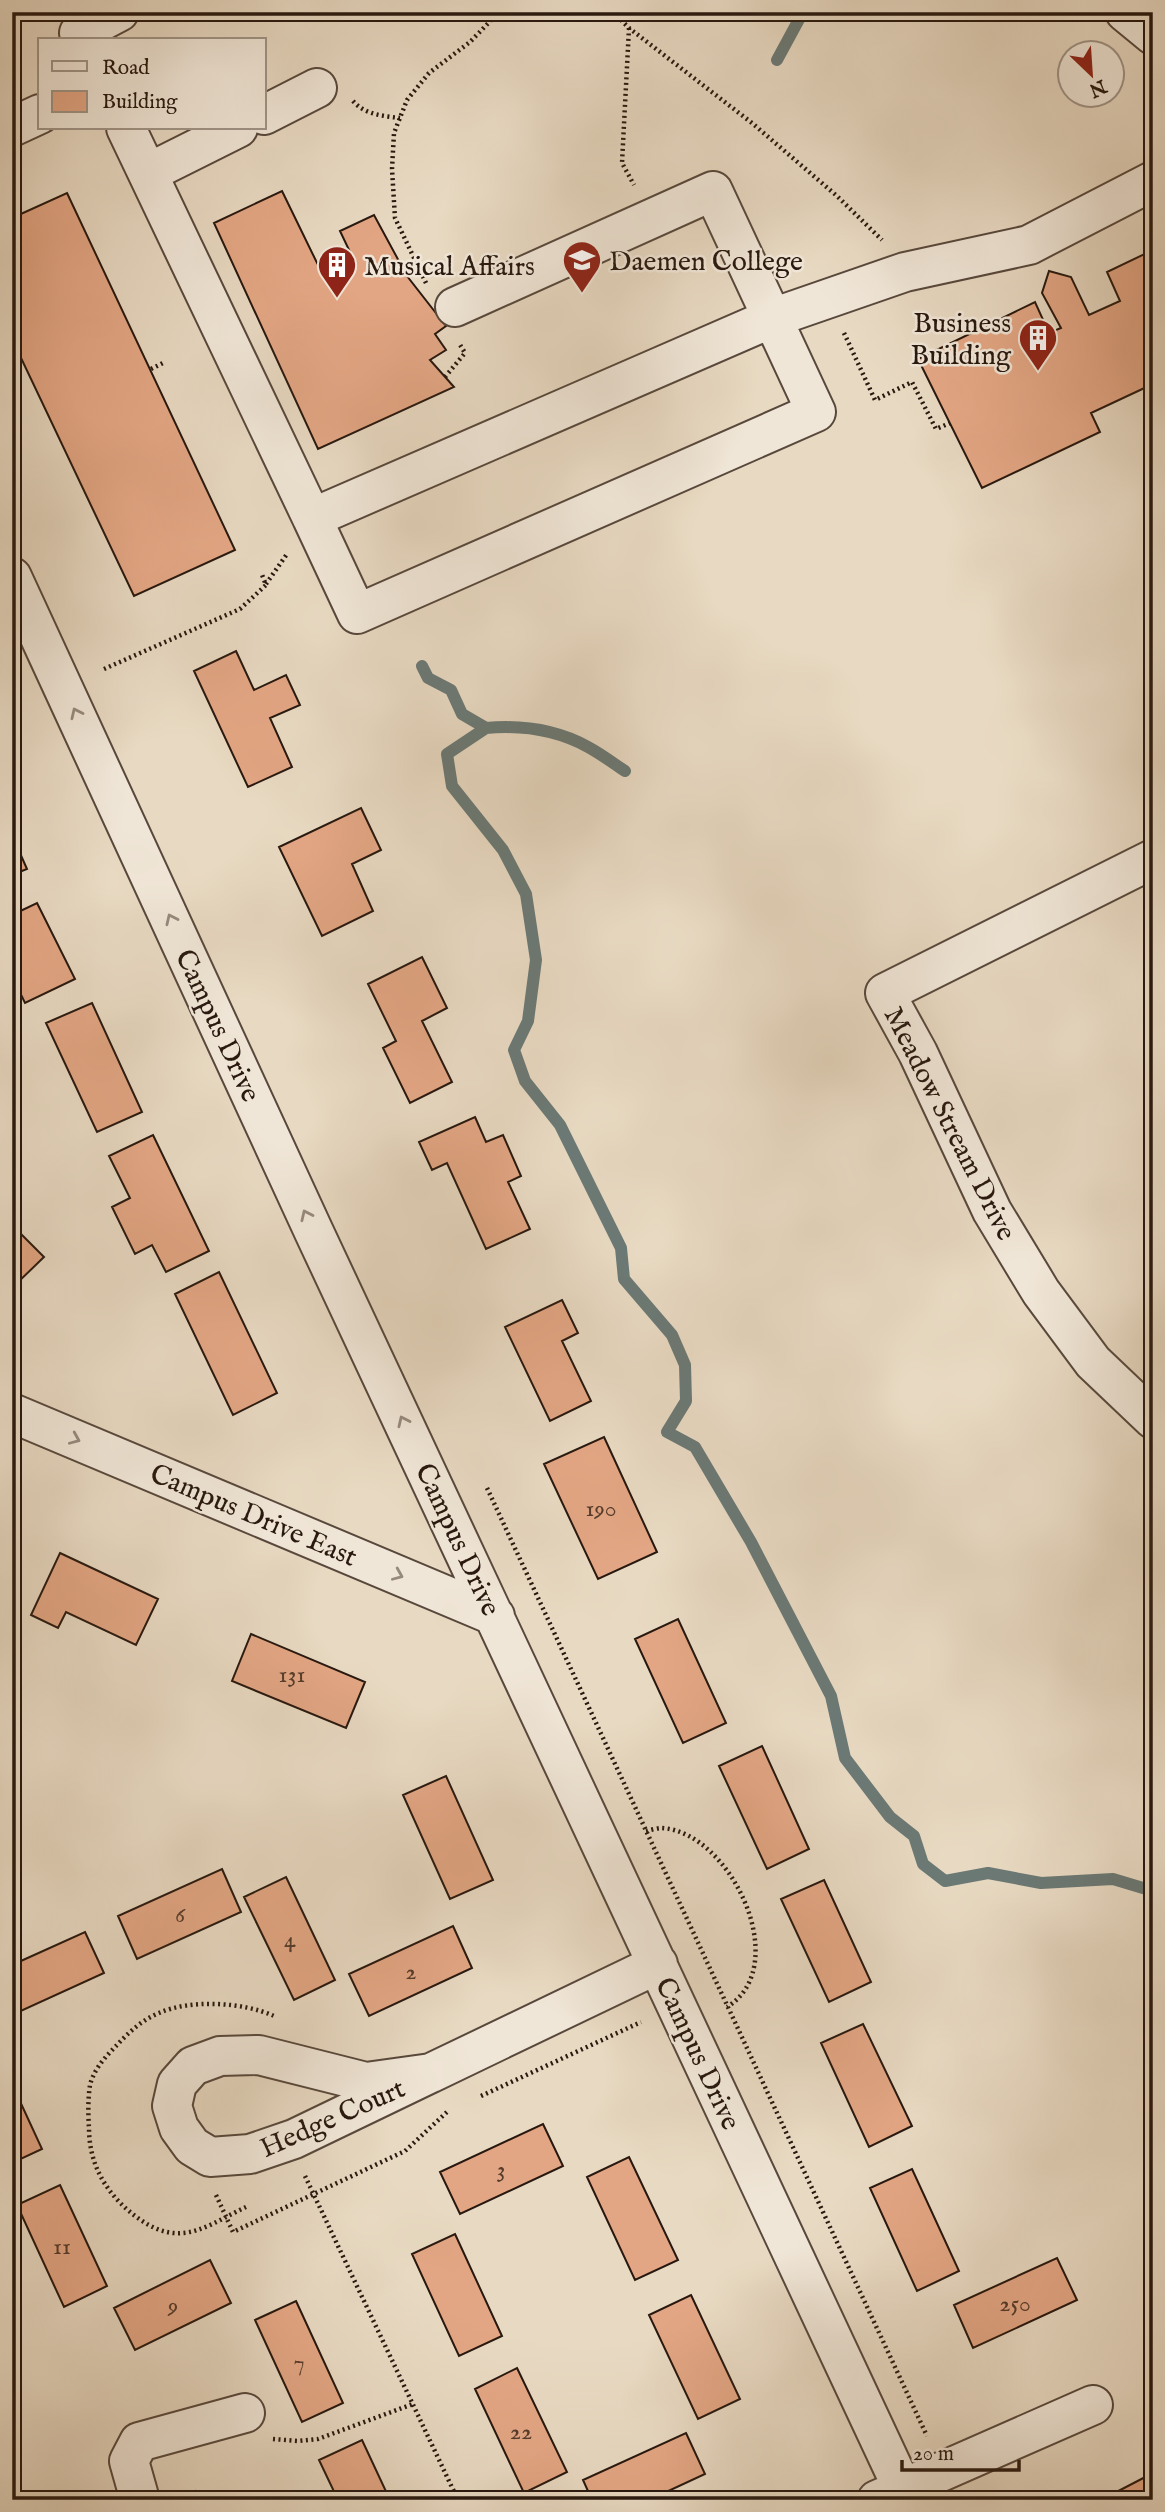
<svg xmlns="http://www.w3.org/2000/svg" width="1165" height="2512" viewBox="0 0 1165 2512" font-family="'IM FELL English',serif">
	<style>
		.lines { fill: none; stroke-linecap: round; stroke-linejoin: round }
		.stream { stroke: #6b7975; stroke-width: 12 }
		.building { fill: #e3a684; stroke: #28180f; stroke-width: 2 }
		.minor-casing { stroke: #58483c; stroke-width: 42 }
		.path { stroke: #28180f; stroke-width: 4.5; stroke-dasharray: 2 3.5; stroke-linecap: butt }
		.minor { stroke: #f0e6d7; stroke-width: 38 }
		.oneway { stroke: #96897d }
		.labels { text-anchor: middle; stroke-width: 5; stroke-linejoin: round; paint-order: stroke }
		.number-label { font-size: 24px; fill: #573c2c }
		.poi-label { font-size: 28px; fill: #28180f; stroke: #f0e6d7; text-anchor: start }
		.street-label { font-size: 28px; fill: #28180f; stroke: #f0e6d7 }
	</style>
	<rect width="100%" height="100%" fill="#e8d9c2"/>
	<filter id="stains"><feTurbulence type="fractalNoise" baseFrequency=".00286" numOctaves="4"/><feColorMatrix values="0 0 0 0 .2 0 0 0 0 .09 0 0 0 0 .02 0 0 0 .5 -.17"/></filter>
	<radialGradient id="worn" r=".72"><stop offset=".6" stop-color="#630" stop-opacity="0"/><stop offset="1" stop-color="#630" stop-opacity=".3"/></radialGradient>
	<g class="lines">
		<path class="stream" d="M777,60L803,12
			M422,666L428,678L451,690L462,714L486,728L447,754L452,786L503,850L526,894L536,960L528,1021L514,1050L525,1081L560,1125L621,1248L624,1279L672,1335L685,1365L686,1401L667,1432L695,1447L751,1542L831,1696L845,1758L890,1817L914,1836L923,1864L945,1881L988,1873L1041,1883L1113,1879L1153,1891
			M486,728C520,725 557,730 588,747C601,754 613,763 625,771"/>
	</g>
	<path class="building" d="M282,191L319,267L350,252L340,231L374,215L407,276L446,326L435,334L446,350L430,360L454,387L318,449L214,223Z
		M67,193L235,550L134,596L12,339V218Z
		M1153,250V384L1091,413L1100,432L982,488L918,359L1035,302L1049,333L1061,328L1042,293L1049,271L1071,277L1089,315L1120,301L1107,272Z
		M236,651L254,690L286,675L300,705L270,718L292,767L248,787L194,671Z
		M361,808L381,850L352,864L373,911L322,936L279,847Z
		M12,835L27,869L12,875Z
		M37,903L75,979L25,1003L12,976V915Z
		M422,957L447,1008L422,1021L452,1082L410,1103L383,1048L396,1041L368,984Z
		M92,1003L142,1112L97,1132L46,1023Z
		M475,1117L486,1142L503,1135L521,1176L508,1182L530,1229L486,1249L447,1163L432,1170L419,1142Z
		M153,1135L209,1251L166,1272L152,1245L135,1254L112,1207L130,1198L109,1156Z
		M12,1225L44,1257L12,1288Z
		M219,1272L277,1393L233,1415L175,1294Z
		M562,1300L578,1333L562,1341L591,1401L550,1421L505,1327Z
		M604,1437L657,1552L598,1579L544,1464Z
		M60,1553L158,1599L136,1645L66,1612L58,1628L31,1615Z
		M678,1619L726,1723L683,1743L635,1639Z
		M251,1634L365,1682L346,1728L232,1681Z
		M762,1746L809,1849L767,1869L719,1766Z
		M446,1776L493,1880L450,1899L403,1795Z
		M222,1869L241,1912L137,1959L118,1916Z
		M286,1877L335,1980L294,2000L244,1897Z
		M824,1880L871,1982L829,2002L781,1899Z
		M453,1926L472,1968L369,2016L349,1974Z
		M85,1932L104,1973L12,2015V1965Z
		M863,2024L912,2126L869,2147L821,2043Z
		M12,2084L42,2149L12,2163Z
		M543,2124L563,2166L460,2214L440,2172Z
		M629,2157L678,2260L635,2280L587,2177Z
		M912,2169L959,2271L917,2291L870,2188Z
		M60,2185L107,2286L64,2307L17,2205Z
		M455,2234L502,2336L459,2356L412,2254Z
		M1057,2258L1077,2300L973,2348L954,2305Z
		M210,2260L231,2303L135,2350L114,2308Z
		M691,2295L740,2399L698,2419L649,2315Z
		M296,2301L343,2403L302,2422L255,2320Z
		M517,2368L567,2472L524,2493L475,2389Z
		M686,2433L705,2474L649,2500H592L583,2480Z
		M362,2440L390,2500H338L319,2460Z
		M1153,2473V2500H1101Z
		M196,2491L239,2500H194Z"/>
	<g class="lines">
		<g class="minor-casing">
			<path id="minor" d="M1125,12L1153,35
				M79,33L119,12
				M264,115L317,88
				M12,127L40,114
				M126,128L312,518L772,318L905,272L1029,245L1153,181
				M148,173L238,128
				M312,518L357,614L816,412L713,191L455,307
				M12,577L314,1232L908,2500
				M1153,859L885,993L918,1053L992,1211L1041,1292L1093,1362L1153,1419
				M12,1413L495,1616
				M431,2073L294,2139L250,2154L210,2157L192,2146L179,2128L172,2106L177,2084L193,2066L220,2056L259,2055L366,2082L431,2073L658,1964
				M140,2500L129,2461L139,2442L245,2413
				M877,2500L1093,2405"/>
		</g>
		<path class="path" d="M613,12L629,28L752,123L837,196L882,240
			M629,28L622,163L634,185
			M353,101C365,115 384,116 400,118
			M12,205L18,216
			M426,283L395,218L392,169L394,133L407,100L429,73L470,42L499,12
			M844,333L875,400L912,382L936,429L950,423
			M151,369L165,362
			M445,377L465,353L459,343
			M266,584L287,554
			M104,669L240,609L266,585L261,572
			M487,1488L927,2436
			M646,1831C651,1830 657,1828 662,1828C731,1832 794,1966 727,2007
			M481,2096L641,2022
			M305,2176L458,2500
			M216,2195L233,2232L405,2151L447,2112
			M246,2207C226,2216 203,2232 182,2233C162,2235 143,2223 129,2211C103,2189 89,2161 89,2128C88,2114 88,2098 90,2085C94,2069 106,2056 117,2045C129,2032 142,2020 159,2013C190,1999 243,2002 274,2016
			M273,2439L298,2441L318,2439L413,2404"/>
		<use href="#minor" class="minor"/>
	</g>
	<defs><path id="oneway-chevron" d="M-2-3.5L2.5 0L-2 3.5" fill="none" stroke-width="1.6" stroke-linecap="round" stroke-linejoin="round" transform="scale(1.75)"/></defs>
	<g class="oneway">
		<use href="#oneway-chevron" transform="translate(76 713) rotate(-115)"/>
		<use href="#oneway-chevron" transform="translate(171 919) rotate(-115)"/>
		<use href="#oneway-chevron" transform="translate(306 1215) rotate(-115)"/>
		<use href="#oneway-chevron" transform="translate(403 1421) rotate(-115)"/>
		<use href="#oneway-chevron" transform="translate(75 1439) rotate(23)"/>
		<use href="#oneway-chevron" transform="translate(398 1575) rotate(23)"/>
	</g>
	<defs>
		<g id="university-pin" transform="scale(2.0125)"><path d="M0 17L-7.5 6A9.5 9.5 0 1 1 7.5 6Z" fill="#8f2418" stroke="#f0e6d7"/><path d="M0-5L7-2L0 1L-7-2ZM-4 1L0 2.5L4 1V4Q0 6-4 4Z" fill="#fff"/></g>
		<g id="building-pin" transform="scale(2.0125)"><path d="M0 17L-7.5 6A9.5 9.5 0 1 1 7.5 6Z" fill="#8f2418" stroke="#f0e6d7"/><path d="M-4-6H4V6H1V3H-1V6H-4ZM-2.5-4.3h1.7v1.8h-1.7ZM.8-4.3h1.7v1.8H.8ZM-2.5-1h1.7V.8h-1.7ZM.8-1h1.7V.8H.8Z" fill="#fff"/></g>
	</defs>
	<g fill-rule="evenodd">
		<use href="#university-pin" x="582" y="260"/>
		<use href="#building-pin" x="337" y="265"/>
		<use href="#building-pin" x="1038" y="338"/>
	</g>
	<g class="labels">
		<g class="number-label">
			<text x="601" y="1516">190</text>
			<text x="292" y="1682">131</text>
			<text x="180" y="1922">6</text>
			<text x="290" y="1947">4</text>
			<text x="411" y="1979">2</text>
			<text x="501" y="2177">3</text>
			<text x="62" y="2254">11</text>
			<text x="1015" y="2311">250</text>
			<text x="173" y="2313">9</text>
			<text x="299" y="2370">7</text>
			<text x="521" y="2439">22</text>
		</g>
		<g class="poi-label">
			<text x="609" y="270">Daemen College</text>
			<text x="364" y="275">Musical Affairs</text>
			<text x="1011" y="332" text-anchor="end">Business<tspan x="1011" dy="32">Building</tspan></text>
		</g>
		<g class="street-label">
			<text transform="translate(219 1025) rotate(65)" y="10">Campus Drive</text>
			<text transform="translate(951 1123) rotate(63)" y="10">Meadow Stream Drive</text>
			<text transform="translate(254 1514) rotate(23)" y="10">Campus Drive East</text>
			<text transform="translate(459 1539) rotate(65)" y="10">Campus Drive</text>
			<text transform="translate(699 2053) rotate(65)" y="10">Campus Drive</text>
			<text transform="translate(332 2117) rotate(-24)" y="10">Hedge Court</text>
		</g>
	</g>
	<rect width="1165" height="2512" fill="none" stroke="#e8d9c2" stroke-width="42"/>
	<rect x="14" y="14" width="1137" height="2484" fill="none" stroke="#28180f" stroke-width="3.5"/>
	<rect x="21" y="21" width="1123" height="2470" fill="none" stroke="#28180f" stroke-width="2"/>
	<rect x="38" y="38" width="228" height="91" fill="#f0e6d7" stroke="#a09487" stroke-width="2"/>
	<rect x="52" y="61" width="35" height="10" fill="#f0e6d7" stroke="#a09487" stroke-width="2"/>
	<text x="102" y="74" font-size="21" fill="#28180f">Road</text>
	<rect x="52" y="91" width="35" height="21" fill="#e3a684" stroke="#a09487" stroke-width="2"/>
	<text x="102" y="108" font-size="21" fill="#28180f">Building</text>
	<g transform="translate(1091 74) rotate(155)"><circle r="33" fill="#f0e6d7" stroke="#a09487" stroke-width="2"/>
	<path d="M0-5L12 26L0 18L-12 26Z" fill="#8f2418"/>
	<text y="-10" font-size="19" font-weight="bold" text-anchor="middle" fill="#28180f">N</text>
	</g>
	<path d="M902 2460v10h117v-10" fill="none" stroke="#28180f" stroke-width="3.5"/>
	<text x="913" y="2460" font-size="21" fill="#28180f" stroke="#f0e6d7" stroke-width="5" paint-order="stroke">20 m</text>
	<rect width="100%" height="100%" filter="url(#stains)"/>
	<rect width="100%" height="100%" fill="url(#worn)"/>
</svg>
